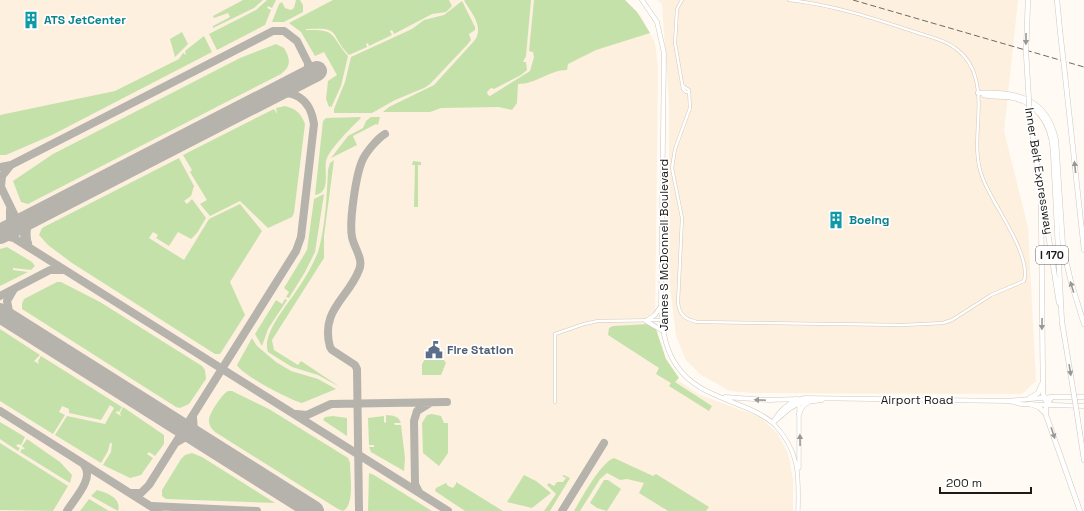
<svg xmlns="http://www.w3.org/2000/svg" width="1084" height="511" viewBox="0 0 1084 511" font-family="'Space Grotesk',sans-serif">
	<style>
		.built { fill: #fdf0df }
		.green { fill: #c4e1aa }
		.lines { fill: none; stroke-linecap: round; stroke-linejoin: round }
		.taxiway { stroke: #b6b2ac; stroke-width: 8 }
		.runway { stroke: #b6b2ac; stroke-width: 20 }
		.street-casing { stroke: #d0c8be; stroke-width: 3.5 }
		.secondary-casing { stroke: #d0c8be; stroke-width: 4.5 }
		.primary-casing { stroke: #d0c8be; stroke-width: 5 }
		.highway-casing { stroke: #d0c8be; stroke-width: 5.5 }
		.street { stroke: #fff; stroke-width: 2.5 }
		.secondary { stroke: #fff; stroke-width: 3.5 }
		.primary { stroke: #fff; stroke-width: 4 }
		.highway { stroke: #fff; stroke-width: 4.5 }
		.rail { stroke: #6d6a65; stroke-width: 1; stroke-dasharray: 6 3; stroke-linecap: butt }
		.highway-bridge-casing { stroke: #d0c8be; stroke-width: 5.5; stroke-linecap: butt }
		.highway-bridge { stroke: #fff; stroke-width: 4.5 }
		.oneway { fill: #999896 }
		.labels { text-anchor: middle; stroke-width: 3.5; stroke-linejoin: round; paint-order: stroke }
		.shield { fill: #fff; stroke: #605f5c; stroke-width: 1 }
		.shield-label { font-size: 11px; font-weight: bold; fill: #1c1a16 }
		.culture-label { font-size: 12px; font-weight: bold; fill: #0d838f; stroke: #fff; text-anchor: start }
		.street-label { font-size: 12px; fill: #1c1a16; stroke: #fff }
		.service-label { font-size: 12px; font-weight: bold; fill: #4e5e75; stroke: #fff; text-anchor: start }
	</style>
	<rect width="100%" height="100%" fill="#fffaf3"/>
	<path class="built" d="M0,0H625L641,16L650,33L655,43L658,68L655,330L665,363L677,379L698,394L760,417L777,433L788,453L793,480V511H0Z
		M657,0H1018L1004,131L1028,227L1036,381L1022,394L753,393L730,391L701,375L686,360L676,336L669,276V101L662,4Z"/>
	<path class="green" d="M243,0H263L254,8L213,28V26L230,17L228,13L214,18L213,16Z
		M267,0H276L272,8L268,6L267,8L271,10L265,25L217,50L209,34L256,10Z
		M296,0H300L303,5V12L284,22H272L279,4L282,2L285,8L291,10L294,8Z
		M333,0H449L452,6L446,12L432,14L394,34L392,30L390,31L392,35L369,46L368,43L366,44L367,47L349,55C328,33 343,27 306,29V30C337,29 330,35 348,56L341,86L331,108V106L329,107L326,99L328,81L337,75L324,52L315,56L301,32L289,23Z
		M464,0H531L526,56L523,62H526L527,70L521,75L494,89L491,88L487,92L488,95L490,96L530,71L534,57L533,52L529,51L534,0H625L637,12L650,33L596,50L568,64L567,70C549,70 537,84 518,84L517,103L512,110L499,107L441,108L430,112H383L389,107L434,85L475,40C484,26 471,13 464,0Z
		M462,1L475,27V30L469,34L471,40L467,45L430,84L424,88L395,100L372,113H334V109L345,82L351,57L412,29L424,20L444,15Z
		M182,32L188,44L175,57L170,39Z
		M204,36L212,52L52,135L6,155H0V115L115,91L179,59L183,53L186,55L185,51Z
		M276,44L284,48C290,58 292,66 281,74L28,204L21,202L13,181L53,154L240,58Z
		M285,106C296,109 301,113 305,124L294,213L292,217L268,228L240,201L210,216L200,204L207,200L190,172L192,170L183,155L274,109L277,114L276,108Z
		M360,117L361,118C352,127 329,149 326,161C324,172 331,193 315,195L323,121L326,118Z
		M371,117H380L378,125L376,124L353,136L357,145L331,158L348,136L363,128L366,121Z
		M179,158L194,186L191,196L184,201L187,204L192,199L206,218L197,233L191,239L178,232L169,246L156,238L158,235L153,232L149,238L184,260L209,219L240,204L262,231L230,282L245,315L220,354H215L72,263L48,245L39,235L42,228Z
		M334,160L324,236V258L272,340L274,350L298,365L301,361L340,387L318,375L292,367L268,352C261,334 289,303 299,287C306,276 313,265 318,252C325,230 327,194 328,170L330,163Z
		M413,161L421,162V165H418V207H414L415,165H412Z
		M324,194L315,252L305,272L289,298L286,297L289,292L284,288L307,250L314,199Z
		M7,247L32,262L35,266L31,270L13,268V270L28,272L0,286V249Z
		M57,282H61L100,302L202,366L205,370L206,379L189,404L180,408L176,407L22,309V304L24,299Z
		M285,299L287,300L268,329L262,346L255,334L276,300L282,304Z
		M649,324L656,329L666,359L679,378L675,382L712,406L709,411L669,386L671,383L656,374L659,368L608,335L609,328L613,326Z
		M0,329L40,355L34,361L39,364L38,361L41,356L122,407L119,412L117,411L116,413L121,416L120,413L123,407L164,435V444L155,456L149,452L147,454L153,458L141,475L130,478L103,465L111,452L112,443H110L108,451L101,463L55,435L67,416L105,424L114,408L110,405L101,420L69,413V409L62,406L59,412L65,415L53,434L0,401Z
		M252,338L257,346L276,362L291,371L318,379L336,389L302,403C290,400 242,375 237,365Z
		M427,356H441L446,363L441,375H422V364Z
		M228,391H232L269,409L348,458L350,463C350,475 355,505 343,511L338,509L215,432C212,429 209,426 209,421C208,415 222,394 228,391Z
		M432,414L441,416L444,423H448V453L439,466L423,453L422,423L427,415Z
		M386,415C393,416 398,415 401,423H394L395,425H401L405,458L404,471L371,452L369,447H374V445H369L368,418L384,416V422L386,423Z
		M333,416L347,418V436L323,420L325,417Z
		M0,422L25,437L21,445L18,444L16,446L20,448L18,451L0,439Z
		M27,439L60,462L72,475L70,483L20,452L22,449H25L22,446Z
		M0,443L68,486L53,511L0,510Z
		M192,453L202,457L275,503L166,499L162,496V490L181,459L185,455Z
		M614,458L653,476L656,474L709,507L706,511H668L639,493L644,483L627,479L620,480L607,473L600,479L580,511H574C582,498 600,463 614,458Z
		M369,473L374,475L432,511H368Z
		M524,475L536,481L551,493L532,508L507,502Z
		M564,475L570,478L550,511H544L556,494L547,485L549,483L554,486L557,482H563L566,478L562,476Z
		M604,480H608L621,489L607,511L597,508L590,503Z
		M456,482L503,511H465L435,491L436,488L446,483L448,486L453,488L456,484Z
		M97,490C107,493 122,498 118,511L91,496Z
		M89,499L109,511H80Z"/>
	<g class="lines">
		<path class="taxiway" d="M10,166L2,176L1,187L28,243
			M0,167L11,165L273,31H284L297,41L308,63V70L303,79
			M0,233L10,222V210
			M0,235L14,238L448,511
			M27,239C25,227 29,221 39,214
			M14,289L7,301L10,316L16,323
			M0,296L50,270H64
			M0,411L158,511
			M296,414L307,415L331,404L447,402
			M193,417L194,432L199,438
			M177,442L184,438H199
			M419,492L415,484L414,421L417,411L430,403
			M130,493H141L149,485L296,251L301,237L314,124C310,97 293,89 269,95
			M152,506L257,511
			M67,511C74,499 95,478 84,465
			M359,511L357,369L355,365L332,350L330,347C320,310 348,299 359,270C364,259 354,248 352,237C349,222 356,173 363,159C367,151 378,138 385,134
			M562,511L604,443"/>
		<path class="runway" d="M0,234L317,71
			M0,313L314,511"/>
		<g class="street-casing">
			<path id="street" d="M682,0L677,9L675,43L683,89L686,92H688
				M683,86L689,90L690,108L675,149L672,168L682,218L678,303C680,316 685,319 697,322L903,325L943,323L952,320L991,295L1024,281C1032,255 993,205 983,179C970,148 984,112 976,80C973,67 965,55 955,48C945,40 930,37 918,33C876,19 834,5 789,0
				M555,402V334L584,324L598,321L662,320"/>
		</g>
		<g class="secondary-casing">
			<path id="secondary" d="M799,402V468
				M773,423C800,451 799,475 798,511"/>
		</g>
		<g class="primary-casing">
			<path id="primary" d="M642,0L657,22L664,53L661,306C662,346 673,377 713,394C734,404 754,408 773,423
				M646,321L655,315L661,306
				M646,321L663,331
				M725,397L769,400L798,399
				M1009,401L1021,404L1084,406
				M799,414L803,406L809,402
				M775,421L789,409L799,403L822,400
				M773,423C780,409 790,401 805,398L1007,401L1052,397H1084"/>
		</g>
		<g class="highway-casing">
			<path id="highway" d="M1057,0L1060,31
				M1065,75L1084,250
				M978,93C1015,91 1048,98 1056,141L1063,248L1071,282L1084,324
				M984,95C992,97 1000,96 1009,97C1037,101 1051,124 1053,150L1062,324
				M1030,119L1059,303
				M1041,201L1043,393L1045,400L1051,405
				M1062,322L1073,389
				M1052,397L1046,405V415L1080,511
				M1030,398L1038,393L1042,384
				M1030,404L1039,407L1045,413
				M1077,414L1084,460"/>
		</g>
		<use href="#street" class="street"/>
		<use href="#secondary" class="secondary"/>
		<use href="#primary" class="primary"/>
		<use href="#highway" class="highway"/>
		<path class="rail" d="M853,0L1084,67"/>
		<g class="highway-bridge-casing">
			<path id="highway-bridge" d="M1028,0L1026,52L1030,119
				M1060,31L1065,75
				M1073,389L1077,414"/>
		</g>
		<use href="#highway-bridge" class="highway-bridge"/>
	</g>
	<defs><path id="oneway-solid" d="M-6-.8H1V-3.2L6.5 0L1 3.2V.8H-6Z"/></defs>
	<g class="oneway">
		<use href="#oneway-solid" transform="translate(1026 39) rotate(91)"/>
		<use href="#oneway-solid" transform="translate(1075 167) rotate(-96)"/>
		<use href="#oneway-solid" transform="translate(1072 287) rotate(-107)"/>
		<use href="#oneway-solid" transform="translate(1042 324) rotate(91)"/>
		<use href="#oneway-solid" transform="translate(1070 370) rotate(81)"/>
		<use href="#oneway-solid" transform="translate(760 400) rotate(-178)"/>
		<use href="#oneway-solid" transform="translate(1053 433) rotate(71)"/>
		<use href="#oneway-solid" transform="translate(800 440) rotate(-91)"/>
	</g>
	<defs>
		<g id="building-bare" transform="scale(1.38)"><path d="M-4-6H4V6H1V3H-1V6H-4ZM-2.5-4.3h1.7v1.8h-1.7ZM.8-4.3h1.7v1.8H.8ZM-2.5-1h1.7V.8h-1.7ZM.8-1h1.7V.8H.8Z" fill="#0f9aa8" stroke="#fff" stroke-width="2.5" paint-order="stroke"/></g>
		<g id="civic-bare" transform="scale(1.38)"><path d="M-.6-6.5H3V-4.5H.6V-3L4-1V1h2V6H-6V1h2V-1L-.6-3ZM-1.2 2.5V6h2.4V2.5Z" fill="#5c6f8a" stroke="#fff" stroke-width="2.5" paint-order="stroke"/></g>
	</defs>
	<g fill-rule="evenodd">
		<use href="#building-bare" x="31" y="20"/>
		<use href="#building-bare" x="836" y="220"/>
		<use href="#civic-bare" x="434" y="350"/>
	</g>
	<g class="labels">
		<rect class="shield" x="1036" y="246" width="32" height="18" rx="3"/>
		<g class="shield-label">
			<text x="1052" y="259">I 170</text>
		</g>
		<g class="culture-label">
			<text x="44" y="24">ATS JetCenter</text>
			<text x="849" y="224">Boeing</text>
		</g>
		<g class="street-label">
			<text transform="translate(1039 171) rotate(81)" y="4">Inner Belt Expressway</text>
			<text transform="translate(664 245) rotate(-90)" y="4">James S McDonnell Boulevard</text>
			<text x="917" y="404">Airport Road</text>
		</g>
		<g class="service-label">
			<text x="447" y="354">Fire Station</text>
		</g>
	</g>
	<path d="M940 487v6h91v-6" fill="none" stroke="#1c1a16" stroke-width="2"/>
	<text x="946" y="487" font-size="12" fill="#1c1a16" stroke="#ffffff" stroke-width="3" paint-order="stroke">200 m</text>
</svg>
